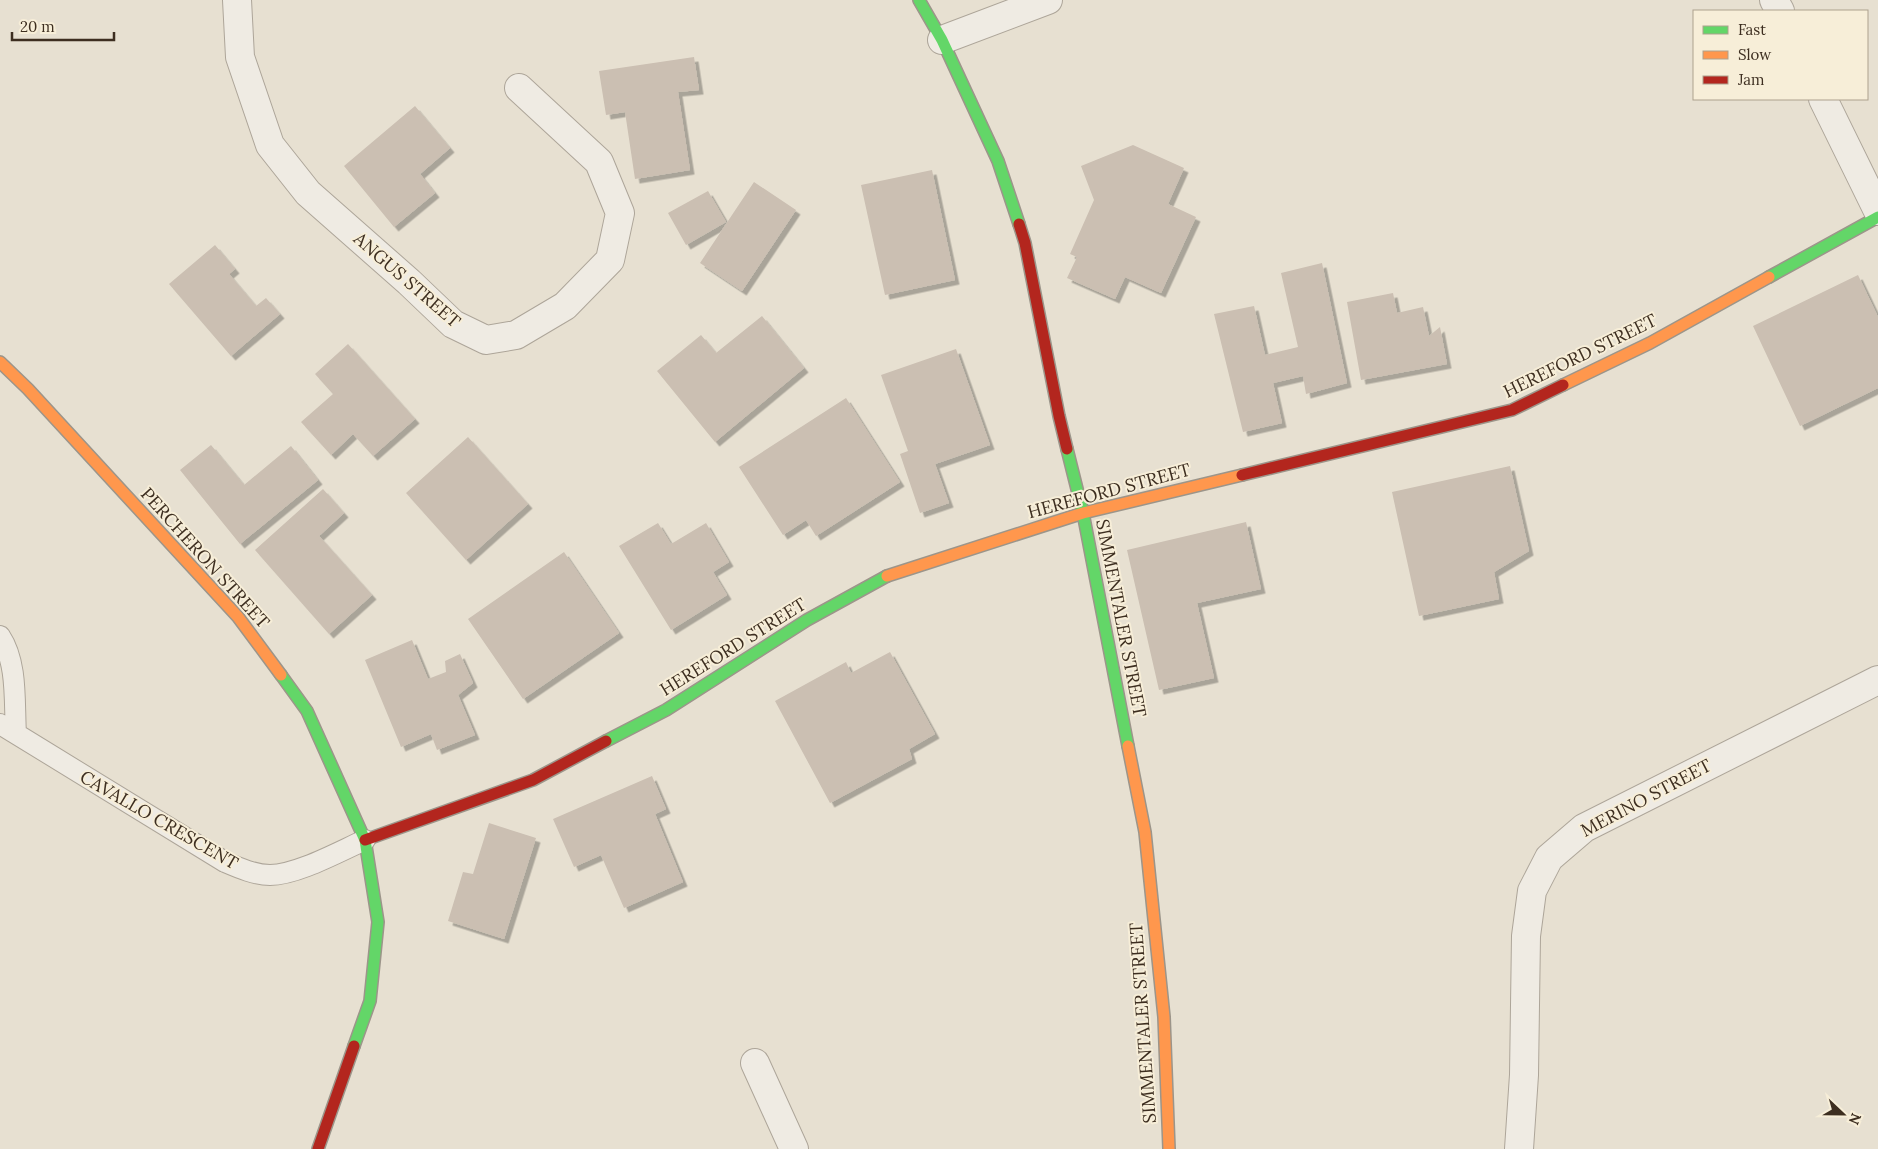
<svg xmlns="http://www.w3.org/2000/svg" width="1878" height="1149" viewBox="0 0 1878 1149" font-family="Lora,serif">
	<style>
		.building { fill: #cbbfb2; filter: url(#shadow) }
		.lines { fill: none; stroke-linecap: round; stroke-linejoin: round }
		.lane-casing { stroke: #ada599; stroke-width: 22 }
		.street-casing { stroke: #ada599; stroke-width: 30 }
		.fast-casing { stroke: #9c958a; stroke-width: 14 }
		.slow-casing { stroke: #9c958a; stroke-width: 14 }
		.jam-casing { stroke: #9c958a; stroke-width: 14 }
		.lane { stroke: #efebe3; stroke-width: 20 }
		.street { stroke: #efebe3; stroke-width: 28 }
		.fast { stroke: #63d668; stroke-width: 11 }
		.slow { stroke: #ff974d; stroke-width: 11 }
		.jam { stroke: #b3261e; stroke-width: 11 }
		.labels { text-anchor: middle; stroke-width: 4; stroke-linejoin: round; paint-order: stroke }
		.street-label { font-size: 18px; fill: #3d2e20; stroke: #f7eed8 }
	</style>
	<defs>
		<filter id="shadow"><feDropShadow dx="4.5" dy="4.5" stdDeviation="0" flood-color="#0004"/></filter>
	</defs>
	<rect width="100%" height="100%" fill="#e7e0d1"/>
	<path class="building" d="M694,57L699,90L678,92L690,170L635,179L625,112L606,115L599,71Z
		M415,106L450,148L420,174L435,193L394,227L344,166Z
		M1133,145L1184,168L1168,204L1196,217L1161,293L1125,277L1115,299L1067,278L1077,257L1070,254L1094,200L1081,166Z
		M932,170L955,280L885,295L861,185Z
		M754,182L796,210L742,291L700,263Z
		M708,191L726,222L686,245L668,213Z
		M215,245L235,269L229,274L256,306L266,298L280,314L231,356L169,284Z
		M1322,263L1347,383L1306,394L1303,376L1273,383L1282,423L1243,432L1214,314L1254,306L1265,355L1298,347L1281,273Z
		M1858,275L1878,317V388L1800,426L1753,326Z
		M1393,293L1397,313L1423,307L1429,336L1440,327L1447,364L1361,380L1347,302Z
		M762,316L804,368L715,442L657,371L701,335L716,353Z
		M348,344L415,419L373,456L353,434L331,455L301,422L333,394L315,374Z
		M956,349L990,445L935,464L949,503L920,513L900,454L908,451L881,375Z
		M846,398L900,482L816,536L806,520L783,535L739,467Z
		M468,437L528,504L466,560L406,493Z
		M211,445L244,485L291,446L318,480L240,544L180,470Z
		M1510,466L1529,551L1494,572L1499,599L1419,616L1392,492Z
		M323,489L344,513L319,536L372,595L329,634L255,550Z
		M1246,522L1261,589L1197,603L1214,678L1159,690L1127,550Z
		M658,523L671,544L706,523L729,562L713,572L727,595L671,630L619,546Z
		M564,552L619,633L523,699L468,619Z
		M412,640L428,679L446,672L445,661L460,654L473,683L458,695L475,735L437,750L431,734L401,747L365,660Z
		M890,652L935,734L909,749L912,759L830,803L775,701L846,662L851,673Z
		M652,776L666,809L655,814L683,882L624,908L601,855L574,867L553,819Z
		M489,823L536,838L504,939L448,921L463,872L473,874Z"/>
	<g class="lines">
		<g class="lane-casing">
			<path id="lane" d="M0,636C18,663 14,703 16,734
				M0,724L225,862C239,868 255,875 270,875C297,875 340,851 365,840"/>
		</g>
		<g class="street-casing">
			<path id="street" d="M237,0L240,57L270,145L308,193L409,282L453,324L486,340L516,335L565,306L610,260L620,213L599,162L519,88
				M1774,0L1780,11
				M942,40L1048,0
				M1823,99L1878,211
				M755,1063L794,1149
				M1519,1149L1524,1075L1526,936L1532,891L1549,858L1584,828L1878,680"/>
		</g>
		<g class="fast-casing">
			<path id="fast" d="M919,0L942,40L998,161L1019,224
				M1769,277L1878,217
				M1067,449L1083,513L1128,746
				M281,675L307,711L365,840L378,922L370,1001L354,1046
				M606,741L666,710L807,620L887,576"/>
		</g>
		<g class="slow-casing">
			<path id="slow" d="M0,362L28,389L238,617L281,675
				M1563,385L1650,343L1769,277
				M887,576L1083,513L1242,475
				M1128,746L1145,832L1164,1017L1169,1149"/>
		</g>
		<g class="jam-casing">
			<path id="jam" d="M1019,224L1025,243L1059,416L1067,449
				M1242,475L1512,410L1563,385
				M365,840L533,780L606,741
				M318,1149L354,1046"/>
		</g>
		<use href="#lane" class="lane"/>
		<use href="#street" class="street"/>
		<use href="#fast" class="fast"/>
		<use href="#slow" class="slow"/>
		<use href="#jam" class="jam"/>
	</g>
	<g class="labels">
		<g class="street-label">
			<text transform="translate(407 280) rotate(41)" y="6">ANGUS STREET</text>
			<text transform="translate(1580 356) rotate(-26)" y="6">HEREFORD STREET</text>
			<text transform="translate(1109 491) rotate(-15)" y="6">HEREFORD STREET</text>
			<text transform="translate(205 558) rotate(48)" y="6">PERCHERON STREET</text>
			<text transform="translate(1121 618) rotate(79)" y="6">SIMMENTALER STREET</text>
			<text transform="translate(733 647) rotate(-32)" y="6">HEREFORD STREET</text>
			<text transform="translate(1646 798) rotate(-28)" y="6">MERINO STREET</text>
			<text transform="translate(159 820) rotate(30)" y="6">CAVALLO CRESCENT</text>
			<text transform="translate(1143 1023) rotate(-94)" y="6">SIMMENTALER STREET</text>
		</g>
	</g>
	<rect x="1693" y="10" width="175" height="90" fill="#f7eed8" stroke="#ada18e"/>
	<rect x="1703" y="26" width="25" height="8" fill="#63d668" stroke="#ada18e"/>
	<text x="1738" y="35" font-size="15" fill="#3d2e20">Fast</text>
	<rect x="1703" y="51" width="25" height="8" fill="#ff974d" stroke="#ada18e"/>
	<text x="1738" y="60" font-size="15" fill="#3d2e20">Slow</text>
	<rect x="1703" y="76" width="25" height="8" fill="#b3261e" stroke="#ada18e"/>
	<text x="1738" y="85" font-size="15" fill="#3d2e20">Jam</text>
	<g transform="translate(1843 1114) rotate(112)" stroke="#f7eed8" stroke-width="4" paint-order="stroke">
	<path d="M0-4L9 19L0 12L-9 19Z" fill="#3d2e20"/>
	<text y="-8" font-size="14" font-weight="bold" text-anchor="middle" fill="#3d2e20">N</text>
	</g>
	<path d="M12 32v8h102v-8" fill="none" stroke="#3d2e20" stroke-width="2.5"/>
	<text x="20" y="32" font-size="15" fill="#3d2e20" stroke="#f7eed8" stroke-width="4" paint-order="stroke">20 m</text>
</svg>
